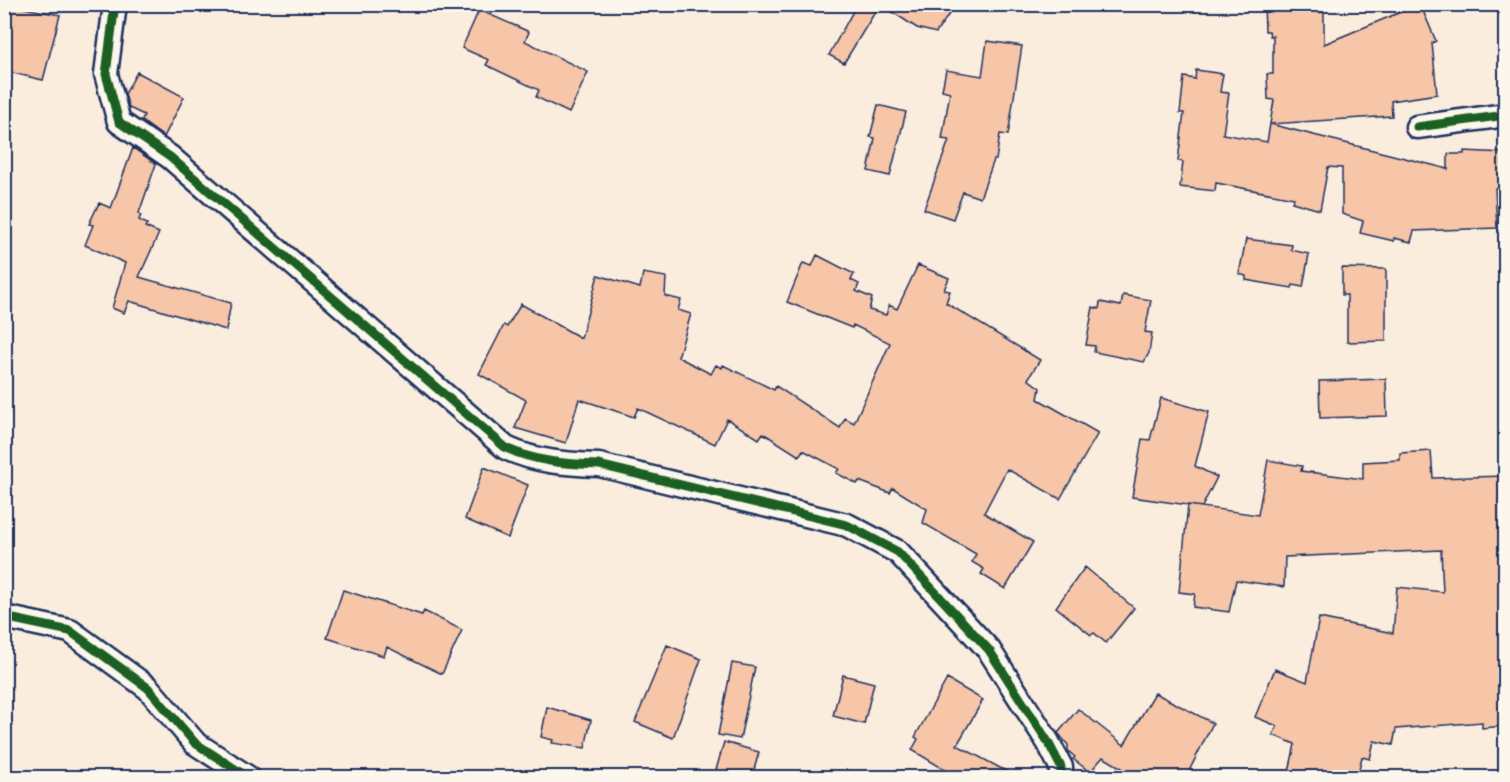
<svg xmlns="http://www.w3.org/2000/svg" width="1510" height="782" viewBox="0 0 1510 782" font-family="'Comic Neue',sans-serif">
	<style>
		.building { fill: #f7c5a7; stroke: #1b2f5e; stroke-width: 1.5 }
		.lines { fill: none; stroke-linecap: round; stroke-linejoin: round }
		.minor-casing { stroke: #1b2f5e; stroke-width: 27 }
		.minor { stroke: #fbf7ec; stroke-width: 22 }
		.cycleway-casing { stroke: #fbf7ec; stroke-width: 13 }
		.cycleway { stroke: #1b5e20; stroke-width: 9 }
	</style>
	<rect width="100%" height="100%" fill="#faedde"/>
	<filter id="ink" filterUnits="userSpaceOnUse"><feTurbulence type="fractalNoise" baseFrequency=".0167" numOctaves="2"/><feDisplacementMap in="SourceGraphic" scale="12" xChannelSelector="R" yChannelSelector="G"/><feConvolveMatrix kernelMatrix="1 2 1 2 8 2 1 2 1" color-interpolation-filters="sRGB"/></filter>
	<g filter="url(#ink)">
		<path class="building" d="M4,4L60,15L43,80L4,71Z
			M857,4H880L844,63L829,55Z
			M880,4H956L936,33L917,28Z
			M1264,4H1318V12H1324V44L1420,4L1436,41L1432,43L1437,94L1391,101L1392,116L1270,124L1274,100L1268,99L1267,74H1273V36H1270L1269,31H1265Z
			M479,10L525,30L529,32L525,41L588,72L569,113L536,97L539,90L486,65L489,60L462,48Z
			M987,41L1022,46L1008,135L1000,134L996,160H994L980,198L963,192L953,219L924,209L949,140L942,139L950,92L942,90L946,70L982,76Z
			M1196,70L1223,74L1220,92L1229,93L1223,134L1267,142L1270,124L1448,169V154H1464V151L1506,153V189L1495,188L1497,228L1414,231L1411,242L1394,238V241L1360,233L1363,221L1342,214V168L1328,167L1320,210L1292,202L1294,198L1216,183L1215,191L1180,187L1183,162L1178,161L1184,113H1180L1184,77L1195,79Z
			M137,72L184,97L164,137L142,121L144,115L129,108L125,94Z
			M878,105L906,112L890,176L868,171L875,138L870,137Z
			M133,148L156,164L139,213L141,215L139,220L147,224L145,227L159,233L139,277L231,303L226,330L129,301L124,313L112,308L125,263L85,245L93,225L89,224L99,203L111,208Z
			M1246,239L1292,245L1291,250L1309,254L1303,287L1293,285L1292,288L1246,280V276L1239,274Z
			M817,255L854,274L851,280L859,284L856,291L872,298L869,310L886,315L889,305L897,309L918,265L949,278L944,290L950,291L946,303L1040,360L1028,379L1040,388L1038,399L1098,433L1060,499L1007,469L984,513L1033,542L1005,589L981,574L984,569L972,562L976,554L923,523L927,509L893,488L890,493L859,481L857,484L836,473L839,469L803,450L799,456L763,433L759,439L727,419L715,444L638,408L634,417L579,399L566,443L515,428L526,400L479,374L504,325L507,327L521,304L581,338L598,275L640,288L643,273L666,277L665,296L681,300L678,310L691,314L678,357L711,374L716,365L722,368L723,365L774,390L776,386L840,428L845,418L854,423L890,343L853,325L852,328L787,302L803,263L812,266Z
			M1342,268L1386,269V341L1347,342V295H1342Z
			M1123,295L1151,300L1145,332L1152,333L1149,353L1144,362L1094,352L1095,346L1086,345L1093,307L1099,309L1100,302L1121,306Z
			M1386,379L1387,416L1320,418L1319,381Z
			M1161,398L1209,412L1195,466L1217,477L1202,507L1132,497L1142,439L1150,440Z
			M1431,451L1433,478L1506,476V726L1482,728V722L1396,729L1393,745L1374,741L1370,759L1362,757L1357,777H1317L1289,772L1295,744L1273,735L1277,726L1255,717L1275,669L1307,682L1319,618L1393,633L1397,587L1443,592L1441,550L1285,557L1284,587L1236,580L1229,612L1193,607L1195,594L1179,592L1188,505L1258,515L1268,460L1302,466L1301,471L1363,479V462L1400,460V453Z
			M484,467L528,485L508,538L465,519Z
			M1085,567L1134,608L1106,643L1094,633L1091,635L1056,607Z
			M343,590L422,615L424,611L462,630L442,674L387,647L384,656L327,638Z
			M667,645L701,659L673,738L635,722Z
			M732,663L755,667L740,739L718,735Z
			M843,675L874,683L864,724L833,716Z
			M947,679L983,700L957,745L1017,777H957L912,750L918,739L915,737Z
			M1155,693L1213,723L1186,777H1137L1103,757L1090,772L1073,759L1075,757L1068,751V745L1058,733L1078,709L1124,745Z
			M547,707L591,720L585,748L552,743L553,740L541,737Z
			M724,742L759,752L752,777H714Z"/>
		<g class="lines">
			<g class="minor-casing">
				<path id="minor" d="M115,4L106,74L119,122L170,157L506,448C536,462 566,464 599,465L847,525L898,552L989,650L1048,742L1061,767V778
					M1417,127L1506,115
					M4,617L70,631L148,688L195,743L249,778"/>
			</g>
			<use href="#minor" class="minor"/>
			<g class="cycleway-casing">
				<path id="cycleway" d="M115,4L106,74L119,122L170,157L506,448C536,462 566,464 599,465L847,525L898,552L989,650L1048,742L1061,767V778
					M1417,127L1506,115
					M4,617L70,631L148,688L195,743L249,778"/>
			</g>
			<use href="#cycleway" class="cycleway"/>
		</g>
	</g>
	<rect width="1510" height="782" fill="none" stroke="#fbf7ec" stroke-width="24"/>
	<rect x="12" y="12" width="1486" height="758" fill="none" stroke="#1b2f5e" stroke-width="2" filter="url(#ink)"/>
</svg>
